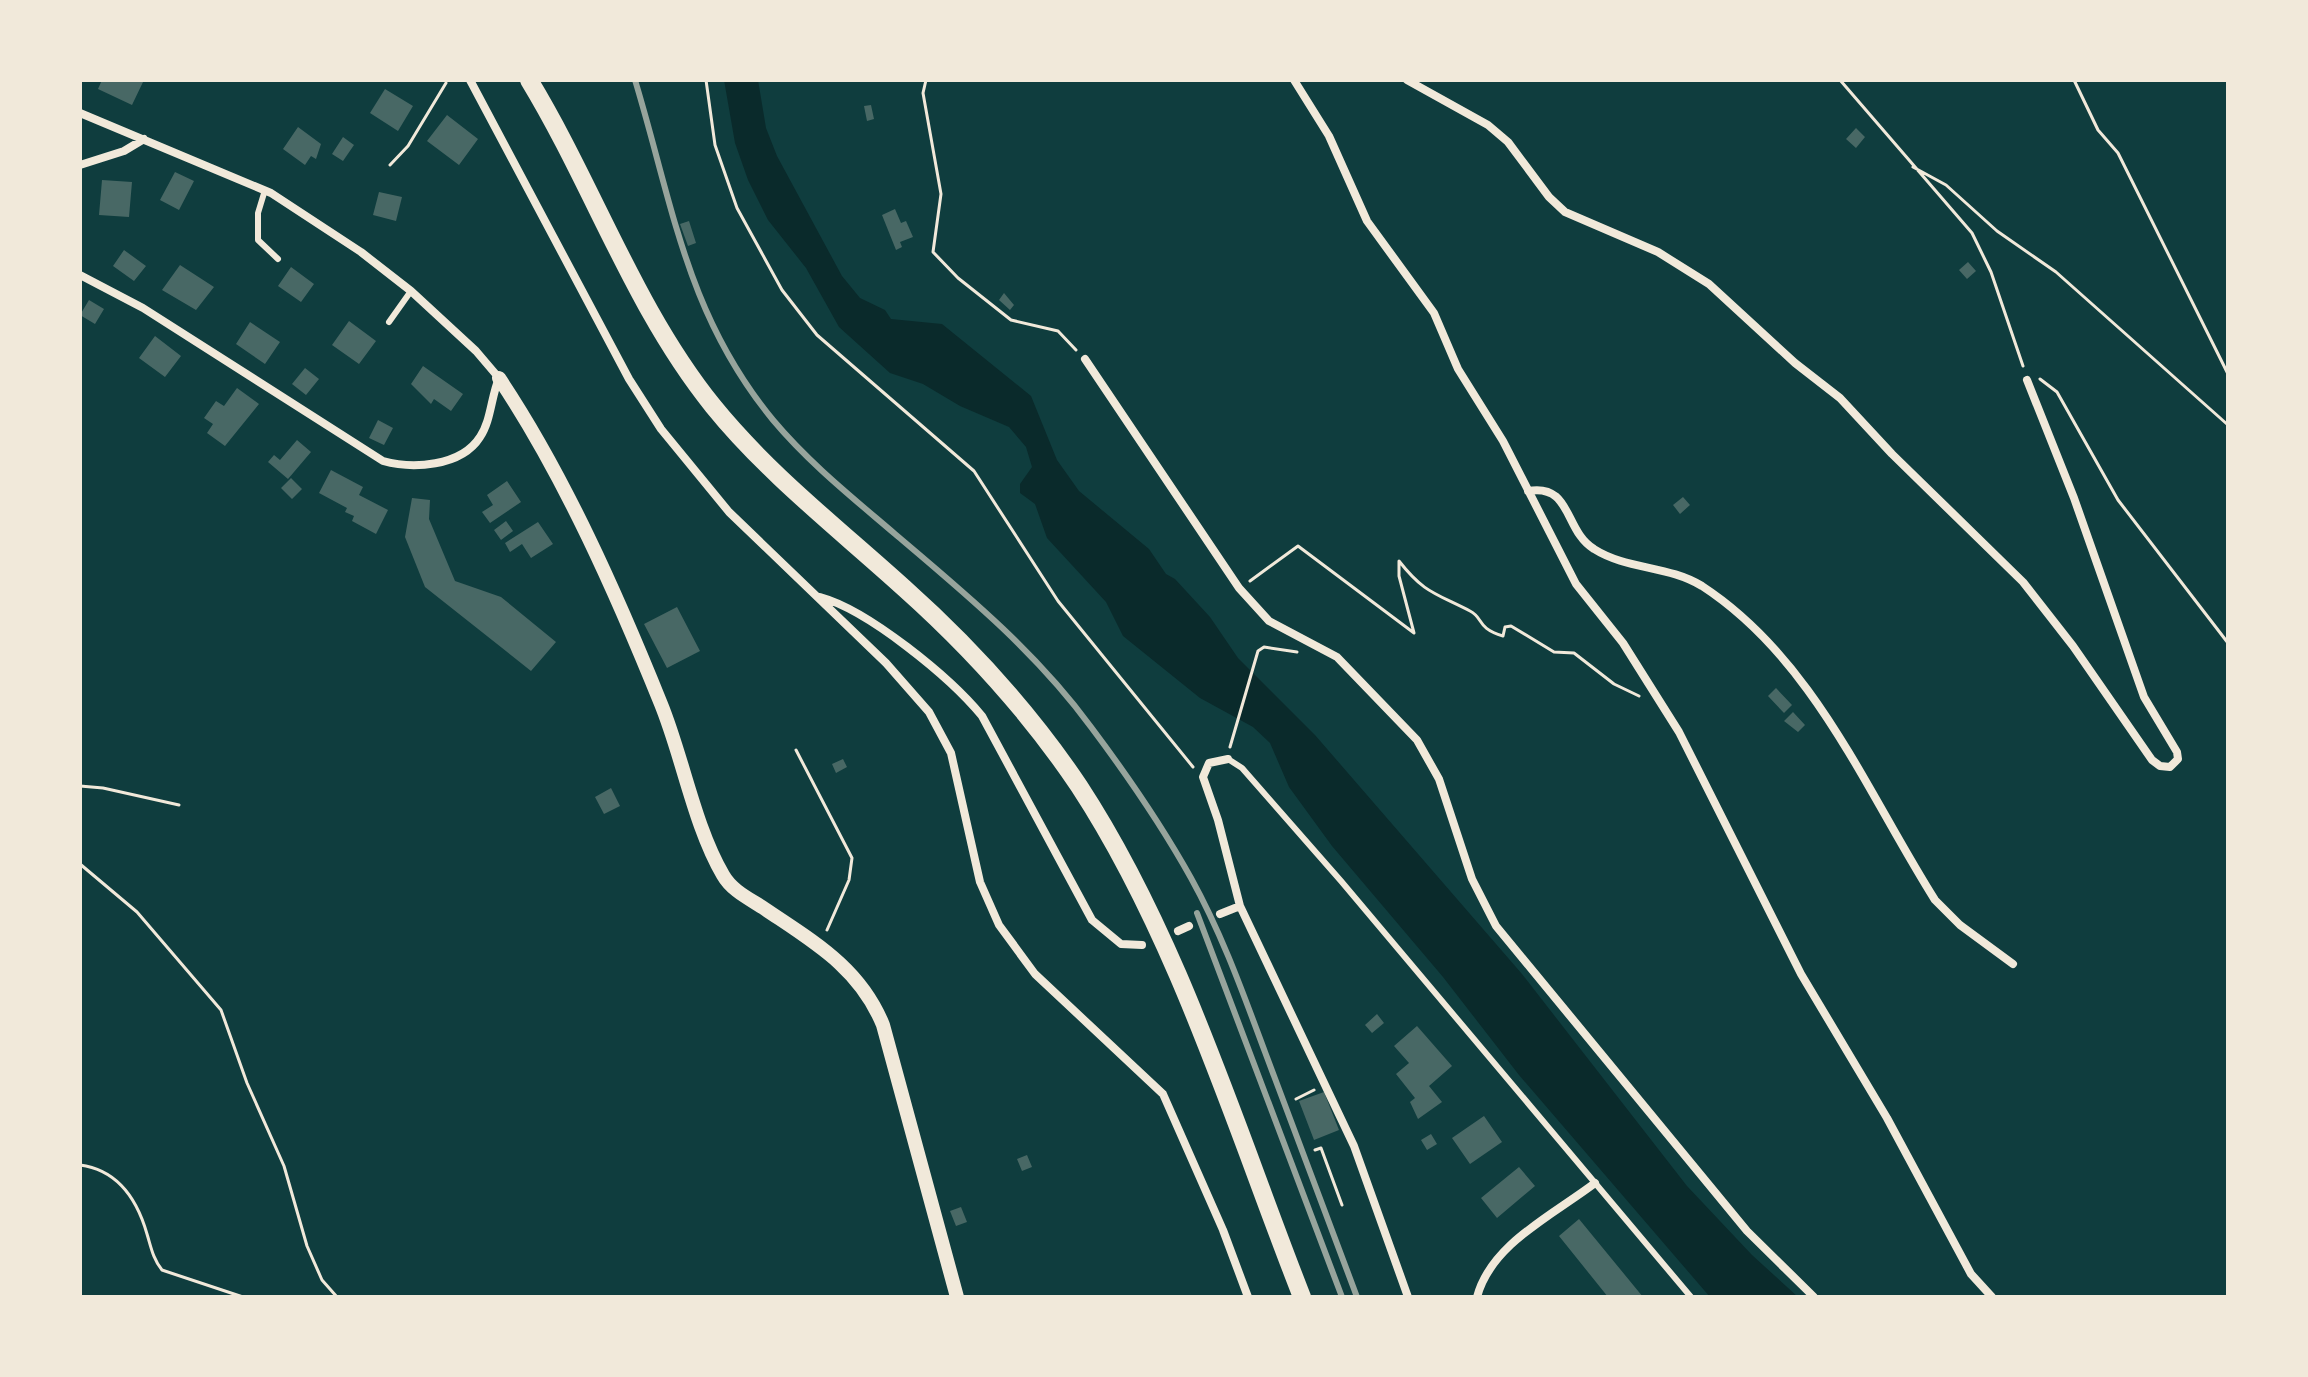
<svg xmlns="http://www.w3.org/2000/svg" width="2308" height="1377" viewBox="0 0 2308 1377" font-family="Arial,sans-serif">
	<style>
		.water { fill: #0a2a2b }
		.building { fill: #486865 }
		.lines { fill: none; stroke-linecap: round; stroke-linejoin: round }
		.path { stroke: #f1e9da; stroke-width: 3 }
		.service { stroke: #f1e9da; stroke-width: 6 }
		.minor { stroke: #f1e9da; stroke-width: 8 }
		.tertiary { stroke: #f1e9da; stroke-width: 14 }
		.primary { stroke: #f1e9da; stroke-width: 18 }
		.rail { stroke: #97a49c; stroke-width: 6 }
	</style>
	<rect width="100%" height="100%" fill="#0f3d3e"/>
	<path class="water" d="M724,80H758L766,128L777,156L842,276L860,298L885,310L891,319L942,324L1031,396L1057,460L1079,491L1149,549L1166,574L1175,579L1210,617L1238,658L1315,735L1522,974L1687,1186L1752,1255L1798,1297H1710L1519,1075L1443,977L1332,846L1289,787L1270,743L1253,727L1200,698L1123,636L1106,602L1047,538L1035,504L1020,493V484L1032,467L1026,447L1009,427L960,406L923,384L890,373L839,327L806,268L768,220L748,180L735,143Z"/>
	<path class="building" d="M102,80H139L143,82L132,105L98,89Z
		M385,89L413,106L398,131L370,113Z
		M871,105L874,119L867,121L864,106Z
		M447,115L478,139L459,165L427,141Z
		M298,127L321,144L316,159L311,156L305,165L283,149Z
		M1856,128L1865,137L1856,148L1846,139Z
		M343,137L354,145L343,161L332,154Z
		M175,172L194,181L179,210L160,200Z
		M102,180L132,182L129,217L99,215Z
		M379,192L402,197L396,221L373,215Z
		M895,209L901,223L906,221L913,237L900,242L902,247L896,250L882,215Z
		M689,221L696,243L688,246L680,224Z
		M124,250L146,266L134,281L113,266Z
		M1968,262L1976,271L1967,279L1959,270Z
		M180,265L214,287L196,310L162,290Z
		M291,267L314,284L301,302L278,286Z
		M1004,293L1014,305L1010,310L999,300Z
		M89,300L104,309L95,324L80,315Z
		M349,321L376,341L359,364L332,345Z
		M250,322L280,342L265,364L236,344Z
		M155,336L181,356L165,377L139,358Z
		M423,366L463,394L451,411L434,399L431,404L411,384Z
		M305,368L319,379L306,395L292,384Z
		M237,388L259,404L225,446L207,433L213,424L204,418L216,401L224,406Z
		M378,420L393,428L384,445L369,438Z
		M297,440L311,452L288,479L268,462L274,455L280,460Z
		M331,470L363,487L359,495L388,510L376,534L352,521L354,516L345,512L347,508L319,493Z
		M291,478L302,489L292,499L281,488Z
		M507,481L521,502L490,523L482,512L493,505L487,495Z
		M1683,497L1690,505L1680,514L1673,505Z
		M412,498L430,500L429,519L455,581L501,597L556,642L531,671L425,587L405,537Z
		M506,521L513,531L501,540L494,530Z
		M538,522L553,544L531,558L522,544L510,552L505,543Z
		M677,607L700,651L667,668L644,624Z
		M1776,688L1792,705L1784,713L1768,696Z
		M1793,712L1805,725L1798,732L1784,721Z
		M843,759L847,767L836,773L832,764Z
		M611,788L620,806L604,814L595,797Z
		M1377,1014L1384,1023L1372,1033L1365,1025Z
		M1417,1026L1452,1066L1429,1086L1442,1102L1418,1119L1410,1102L1415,1098L1396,1074L1409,1063L1394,1046Z
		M1324,1092L1339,1130L1314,1140L1299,1101Z
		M1484,1116L1502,1142L1470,1164L1452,1138Z
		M1431,1134L1437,1144L1427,1150L1421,1140Z
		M1027,1155L1032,1167L1022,1171L1017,1159Z
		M1519,1167L1535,1186L1497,1218L1481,1198Z
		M961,1207L967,1222L956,1226L950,1211Z
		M1579,1219L1643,1297H1608L1559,1236Z"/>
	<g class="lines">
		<path class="path" d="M706,80L715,145L737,208L782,290L817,335L974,471L1058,601L1193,767
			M926,80L923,93L941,194L933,252L958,278L1011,320L1058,331L1076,350
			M1840,80L1972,233L1991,272L2023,366
			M2074,80L2098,130L2118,153L2228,374
			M390,165L408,146L446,83
			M1913,167L1946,185L1997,231L2056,272L2228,425
			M2040,379L2057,392L2118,500L2228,643
			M1250,581L1298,546L1414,633L1399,576V561C1424,593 1435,593 1470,611C1484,618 1476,628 1503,636L1505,627L1511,626L1554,652L1574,653L1614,684L1639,696
			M1230,747L1258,651L1264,647L1297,652
			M796,750L852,858L849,880L827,930
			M80,786L103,788L179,805
			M80,864L137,912L221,1010L247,1083L284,1166L307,1246L322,1280L337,1297
			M1296,1099L1314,1090
			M1315,1150L1321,1148L1342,1205
			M80,1165C118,1170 137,1199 147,1234C151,1247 153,1259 162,1270L243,1297"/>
		<path class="service" d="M265,190L258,213V240L278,259
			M389,322L411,291
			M1228,759L1242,768L1341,881L1691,1297"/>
		<path class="minor" d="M470,80L629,379L661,429L729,512L886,663L929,712L951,753L980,882L999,925L1035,974L1163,1094L1223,1230L1248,1297
			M1294,80L1329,136L1367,221L1434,313L1458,369L1503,441L1576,584L1623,643L1679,732L1801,974L1887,1118L1971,1274L1992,1297
			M1407,80L1488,125L1508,142L1549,197L1565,212L1658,252L1709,284L1795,363L1840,398L1892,454L2023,582L2073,646L2152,760L2160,766L2170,767L2178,759L2177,752L2144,697L2074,498L2027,380
			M80,113L271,193L361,252L411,291L476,351L499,378C491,397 491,421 480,437C461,467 412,469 383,461L143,308L80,275
			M80,165L124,151L144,139
			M1085,359L1239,588L1269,621L1337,657L1417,740L1439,779L1472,879L1496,926L1747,1231L1814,1297
			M1528,491C1572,483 1564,531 1594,549C1627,570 1668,565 1702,586C1814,659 1866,791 1935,900L1960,925L2013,964
			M820,597C868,610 950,677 982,716L1092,920L1121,944L1142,945
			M1228,759L1209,763L1203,777L1218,820L1240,906L1354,1146L1408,1297
			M1220,914L1240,906
			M1178,931L1189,926
			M1477,1297C1491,1244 1553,1215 1595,1183"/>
		<path class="tertiary" d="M499,378C564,475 617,595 661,704C683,758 694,825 723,875C732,891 750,899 765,909C814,942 860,968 883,1025L957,1297"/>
		<path class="primary" d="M529,80C594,187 634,308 713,406C768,474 839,529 904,588C970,647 1030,713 1079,786C1178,937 1236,1129 1302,1297"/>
		<path class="rail" d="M635,80C673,205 686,314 773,420C809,463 853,498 895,534C966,594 1036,652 1091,727C1127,775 1162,826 1191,878C1222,934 1243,993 1265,1052C1296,1134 1326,1215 1357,1297
			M1197,913L1342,1297"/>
	</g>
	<rect width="2308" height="1377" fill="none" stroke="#f1e9da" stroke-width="164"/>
</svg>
